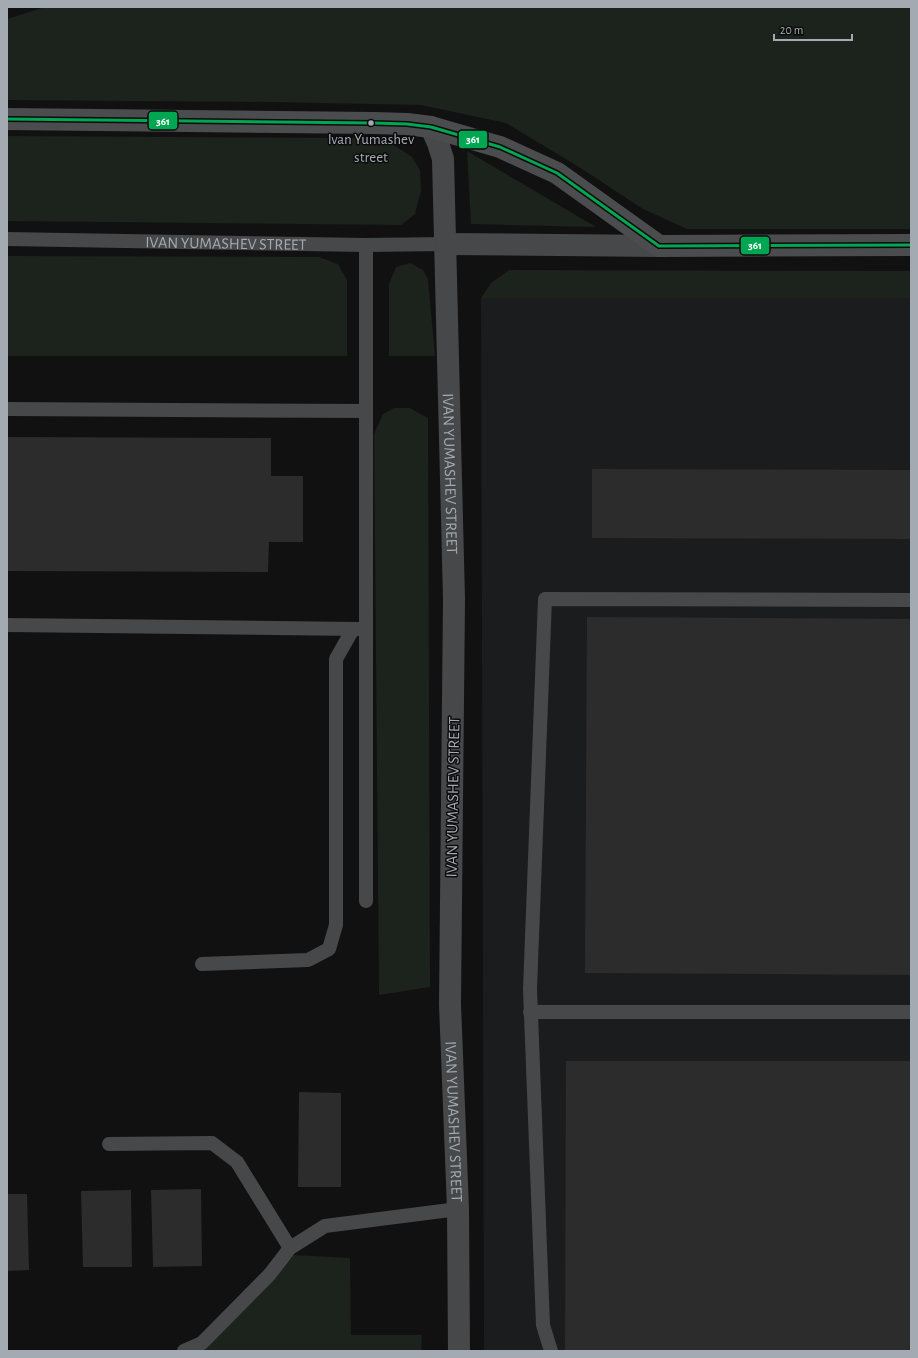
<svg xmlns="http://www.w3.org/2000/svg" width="918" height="1358" viewBox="0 0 918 1358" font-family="'Alegreya Sans',sans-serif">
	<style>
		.built { fill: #1b1c1d }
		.green { fill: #1c221c }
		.building { fill: #2c2c2d }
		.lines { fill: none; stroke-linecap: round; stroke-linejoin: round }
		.lane { stroke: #46484a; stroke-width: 14 }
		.street { stroke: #46484a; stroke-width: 22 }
		.secondary { stroke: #4a4c4e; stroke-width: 22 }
		.bus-1-casing { stroke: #0c0c0d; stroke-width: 6 }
		.bus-1 { stroke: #00a651; stroke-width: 3 }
		.bus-dot { fill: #a3aab2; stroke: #0c0c0d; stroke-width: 1.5 }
		.labels { text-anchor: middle; stroke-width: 3; stroke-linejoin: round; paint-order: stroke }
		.bus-label { font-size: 15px; fill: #a3aab2; stroke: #0c0c0d }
		.street-label { font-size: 16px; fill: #a3aab2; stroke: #0c0c0d }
		.line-badge { stroke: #0c0c0d; stroke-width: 1.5 }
		.badge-label { font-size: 11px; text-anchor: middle; font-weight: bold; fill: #fff }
	</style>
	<rect width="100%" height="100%" fill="#111112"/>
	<path class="built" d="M481,298H911V1351H484Z"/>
	<path class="green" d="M45,7H911V229H687L643,209L579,167L506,123L421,105L271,102L7,100V19Z
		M7,136L361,138L391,143L412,157L420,170L421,191L415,214L401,225L7,221Z
		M467,151L596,227L471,224Z
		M7,256L319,257L338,264L347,280V356H7Z
		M410,263L423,270L428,279L435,356H389V284L396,267Z
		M509,270L911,271V298H481L491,283Z
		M394,408H410L428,418L430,987L379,995L374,434L383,414Z
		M294,1255L350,1258L351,1335H422L421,1351H204Z"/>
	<path class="building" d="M7,437L271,438V476H303V542H269L268,572L7,571Z
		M592,469L911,470V539L592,538Z
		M587,617L911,619V975L585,973Z
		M566,1061H911V1351H606V1350H565Z
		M299,1092L341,1093V1187H298Z
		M201,1189L202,1266L153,1267L151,1190Z
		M131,1190L132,1267H83L81,1191Z
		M7,1194H27L29,1270L7,1271Z"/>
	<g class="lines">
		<g class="lane">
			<path id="s1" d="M7,239L366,245L446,244"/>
			<path d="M366,245V901"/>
			<path d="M7,409L366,411"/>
			<path d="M7,625L359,629"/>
			<path d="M202,964L308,960L329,949L336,925V659L353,629"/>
			<path d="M530,1012H911"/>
			<path d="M109,1144L212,1143L237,1162L290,1248"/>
			<path d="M184,1351L202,1343L270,1274L290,1248L325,1226L458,1209"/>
			<path d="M551,1351L543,1325L530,989L545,599L911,600"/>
		</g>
		<g class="street">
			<path id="s2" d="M431,127L438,143L443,159L454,599L450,1004L458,1209L459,1351"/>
			<path d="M446,244L659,246"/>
		</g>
		<path class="secondary" d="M7,119L374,123L407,124L431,127L500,147L557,173L659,246L911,245"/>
		<g class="bus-1-casing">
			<path id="bus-1" d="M7,119L374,123L407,124L431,127L500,147L557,173L659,246L911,245"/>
		</g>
		<use href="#bus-1" class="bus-1"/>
	</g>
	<circle class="bus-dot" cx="371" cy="123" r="3.5"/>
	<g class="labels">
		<g class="bus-label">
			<text x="371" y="144">Ivan Yumashev<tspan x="371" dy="18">street</tspan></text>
		</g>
		<g class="street-label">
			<text dy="6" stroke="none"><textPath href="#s1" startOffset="219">IVAN YUMASHEV STREET</textPath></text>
			<text dy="6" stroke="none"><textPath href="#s2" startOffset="349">IVAN YUMASHEV STREET</textPath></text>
			<text transform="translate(452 797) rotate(-89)" y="6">IVAN YUMASHEV STREET</text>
			<text dy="6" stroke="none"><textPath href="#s2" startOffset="997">IVAN YUMASHEV STREET</textPath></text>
		</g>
	</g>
	<g class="line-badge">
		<rect x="148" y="111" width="30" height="19" rx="4" fill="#00a651"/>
		<rect x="458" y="130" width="30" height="19" rx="4" fill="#00a651"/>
		<rect x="740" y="236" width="30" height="19" rx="4" fill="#00a651"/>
	</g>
	<g class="badge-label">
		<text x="163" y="125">361</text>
		<text x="473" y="143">361</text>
		<text x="755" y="249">361</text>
	</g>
	<rect width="918" height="1358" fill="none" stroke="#a3aab2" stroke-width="16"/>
	<path d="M774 34v6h78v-6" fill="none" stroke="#a3aab2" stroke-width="2"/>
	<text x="780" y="34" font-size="12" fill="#a3aab2" stroke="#0c0c0d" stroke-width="3" paint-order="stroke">20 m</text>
</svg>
